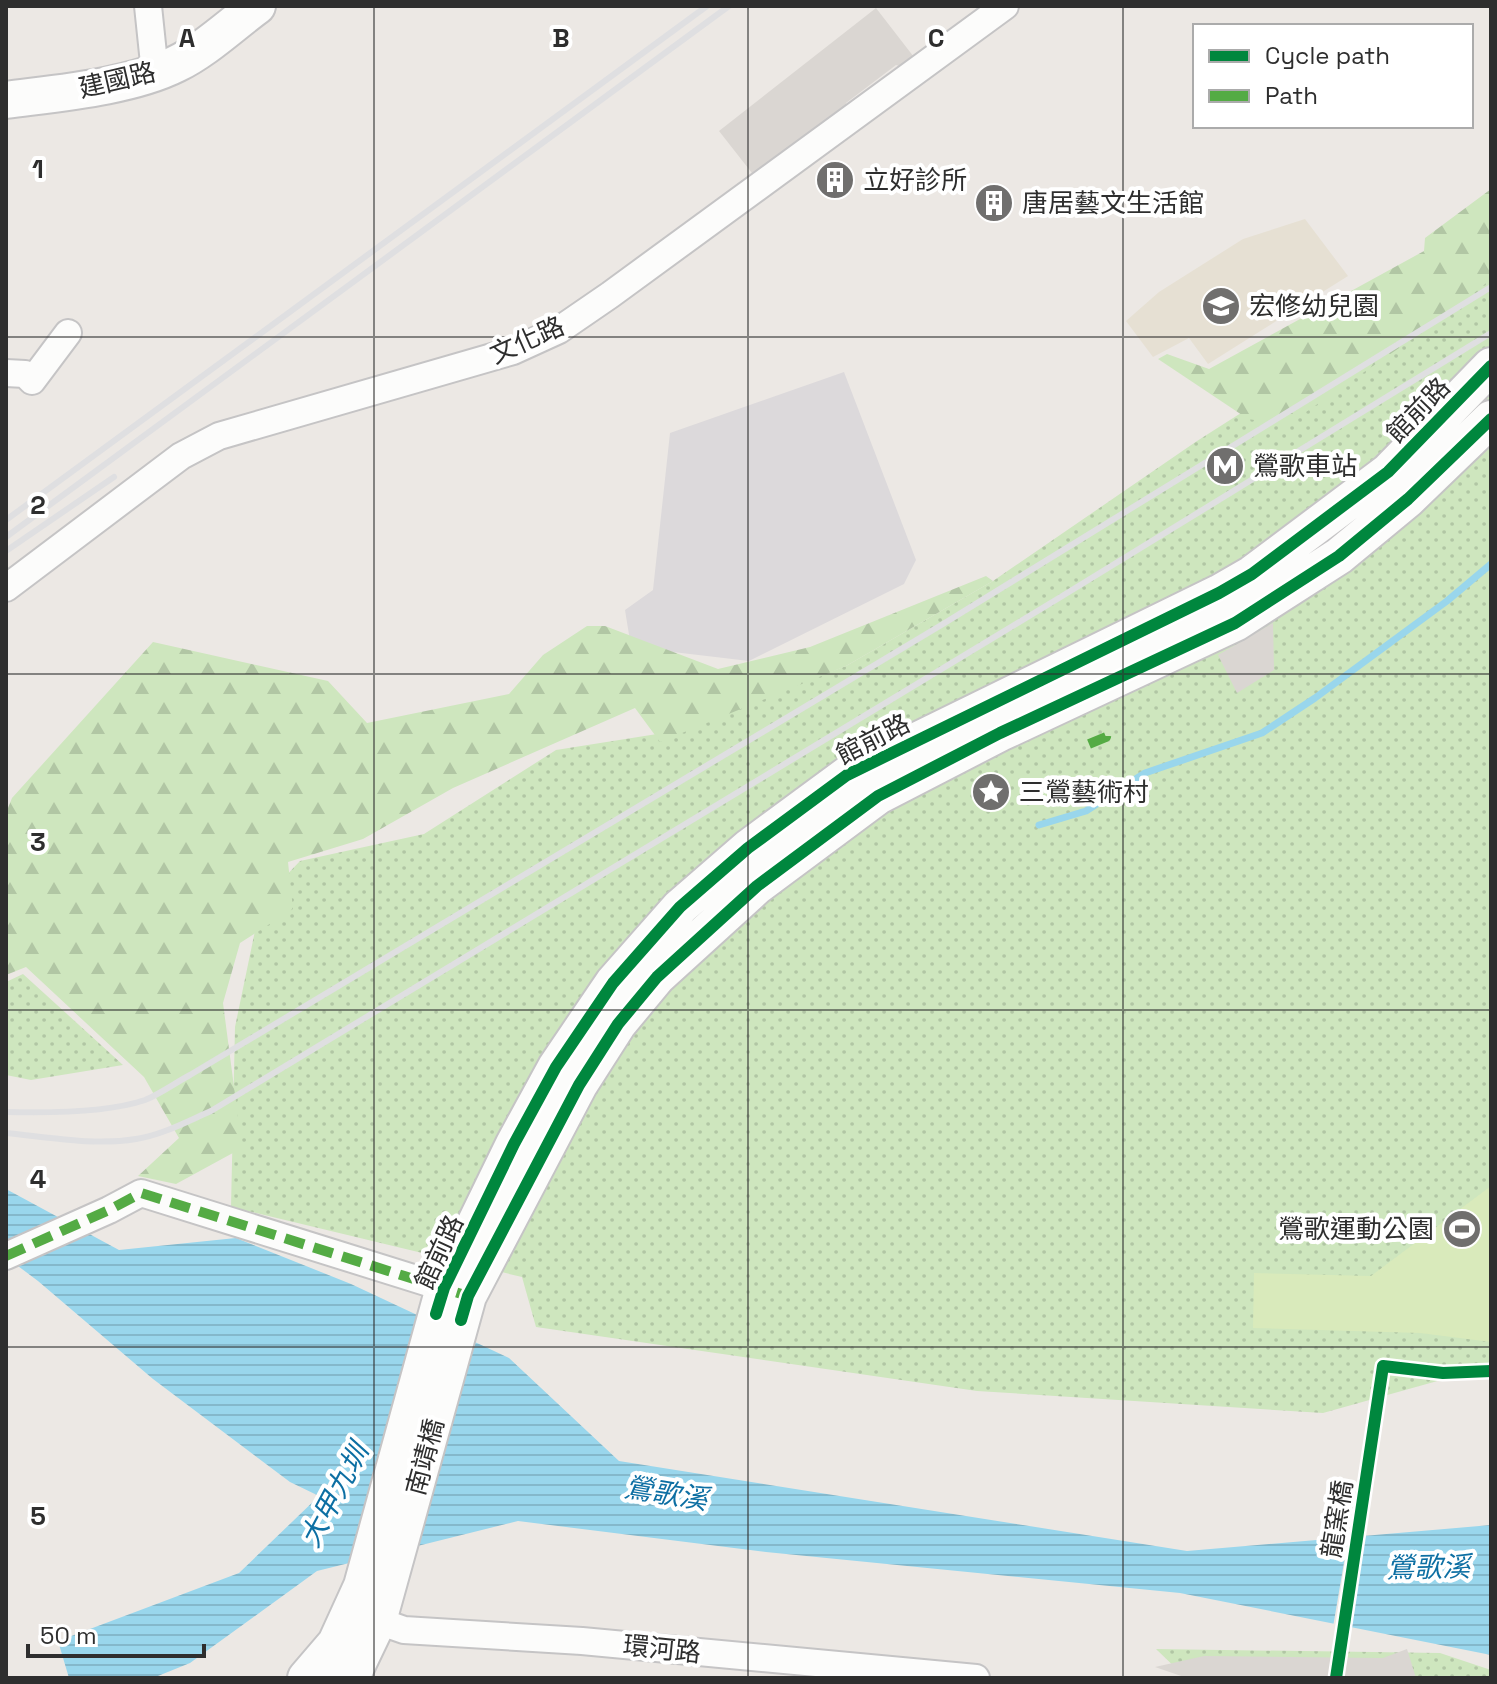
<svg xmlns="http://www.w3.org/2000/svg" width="1497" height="1684" viewBox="0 0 1497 1684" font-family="'Space Grotesk','Noto Sans TC',sans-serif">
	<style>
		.industrial { fill: #dcd9db }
		.education { fill: #e6e0d3 }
		.grass { fill: url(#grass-dots) }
		.forest { fill: url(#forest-firs) }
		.pitch { fill: #d9eabb }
		.plaza { fill: #dad6d2 }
		.water { fill: url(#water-rules) }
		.pier { fill: #ece8e4 }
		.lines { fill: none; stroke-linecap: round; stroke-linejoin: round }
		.stream { stroke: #99d6ec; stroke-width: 7 }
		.street-casing { stroke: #c5c4c5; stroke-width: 30 }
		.secondary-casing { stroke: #c5c4c5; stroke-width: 40 }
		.street { stroke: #fcfcfb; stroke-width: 26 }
		.secondary { stroke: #fcfcfb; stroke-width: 36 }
		.rail { stroke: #dfdfe1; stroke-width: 6 }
		.quiet { stroke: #54ab44; stroke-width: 10; stroke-dasharray: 20 10; stroke-linecap: butt }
		.cycleway-casing { stroke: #fff; stroke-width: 17 }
		.cycleway { stroke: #00873e; stroke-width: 12 }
		.grid { fill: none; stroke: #2e2e2e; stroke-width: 2; stroke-opacity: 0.55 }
		.labels { text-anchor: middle; stroke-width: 8; stroke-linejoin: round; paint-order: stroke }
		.street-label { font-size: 26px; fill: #2e2e2e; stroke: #fff }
		.poi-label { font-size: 26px; fill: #2e2e2e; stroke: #fff; text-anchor: start }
		.water-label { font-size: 28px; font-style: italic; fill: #0d6fa3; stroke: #fff }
		.grid-label { font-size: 26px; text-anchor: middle; font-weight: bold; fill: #2e2e2e; stroke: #fff; stroke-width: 8; stroke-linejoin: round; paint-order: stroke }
	</style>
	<defs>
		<pattern id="grass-dots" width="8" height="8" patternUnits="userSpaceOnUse" patternTransform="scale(2)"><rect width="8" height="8" fill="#cee6be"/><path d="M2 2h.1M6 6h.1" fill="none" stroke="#b1c6a4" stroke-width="1.8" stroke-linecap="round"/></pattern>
		<pattern id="forest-firs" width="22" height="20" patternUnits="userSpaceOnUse" patternTransform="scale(2)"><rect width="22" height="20" fill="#cee6be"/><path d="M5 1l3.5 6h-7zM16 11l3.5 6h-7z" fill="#b1c6a4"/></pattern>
		<pattern id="water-rules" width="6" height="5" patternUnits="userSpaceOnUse" patternTransform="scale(2)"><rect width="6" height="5" fill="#99d6ec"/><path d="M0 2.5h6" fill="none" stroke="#84b8cb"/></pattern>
	</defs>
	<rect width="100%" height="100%" fill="#ece8e4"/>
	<path class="industrial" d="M844,372L916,560L904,584L749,661L631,647L625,610L653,590L670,433Z"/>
	<path class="education" d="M1305,219L1348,276L1208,364L1189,338L1153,357L1126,321L1159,292L1243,239Z"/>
	<path class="grass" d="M1491,254V1366L1323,1413L977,1391L536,1327L522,1277L231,1207L235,1027L261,902L300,861L424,834L556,750L676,731L846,666L993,581L1197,441Z
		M23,974L123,1065L31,1080L6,1075V982Z
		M1156,1649L1440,1653L1491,1670V1678H1186Z"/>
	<path class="forest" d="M1491,189V279L1450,313L1287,425L1248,419L1158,359L1167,354L1209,369L1424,251L1425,238Z
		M986,576L993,581L846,666L660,742L635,708L453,788L363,839L288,862L293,909L240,943L223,1003L242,1148L176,1184L138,1176L179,1138L144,1077L26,967L6,975V813L12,798L153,642L328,681L367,723L509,694L543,655L587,626H605L718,669L810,647Z"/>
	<path class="pitch" d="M1491,1186V1342L1420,1333L1253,1328L1254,1273L1371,1276Z"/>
	<path class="plaza" d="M876,8L917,61L906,68L896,65L846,103L845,114L759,182L719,131Z
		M1273,623L1274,670L1237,693L1218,655Z
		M1407,1649L1416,1678H1187L1155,1667L1204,1656L1383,1658Z"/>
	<path class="water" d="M6,1189L119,1250L236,1238L351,1284L509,1358L619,1461L1187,1551L1491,1525V1655L1180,1593L766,1552L518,1521L317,1571L190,1663L153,1678H69L58,1641L239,1573L319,1496L290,1482L153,1379L38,1281L6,1257Z"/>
	<path class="pier" d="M1366,1532L1350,1631L1333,1627L1349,1533Z"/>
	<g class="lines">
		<path class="stream" d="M1039,825L1086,811L1145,773L1262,733L1315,698L1447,601L1491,564"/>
		<g class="street-casing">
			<path id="street" d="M148,6L155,73
				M6,373L25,374L32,381L68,333
				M6,588L181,456L219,436L513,351L559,330L610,295L1005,6
				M6,1256L109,1210L141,1193L461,1293
				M364,1616L404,1630L582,1641L976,1678"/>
		</g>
		<g class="secondary-casing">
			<path id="secondary" d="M6,100C58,93 130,87 176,64C205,50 231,25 257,6
				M306,1678L336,1643L362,1586L444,1288L514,1144L556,1067L613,983L680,907L748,848L847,775L1219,593L1252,574L1388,472L1491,366
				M345,1678L355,1669L378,1621L468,1296L579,1085L618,1024L657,977L757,886L878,796L1000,733L1235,623L1339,556L1408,499L1491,419"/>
		</g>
		<use href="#street" class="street"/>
		<use href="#secondary" class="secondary"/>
		<path class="rail" d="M6,520L707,6
			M6,537L729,6
			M6,551L114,477
			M6,1112C46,1113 107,1113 145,1100C160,1094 175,1083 190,1075L943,624L1491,287
			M6,1133C48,1137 94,1146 136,1139C162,1135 186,1122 211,1111L1059,598L1491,333"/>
		<path class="quiet" d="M1089,744L1106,737L1107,731
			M6,1256L109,1210L141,1193L468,1296"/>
		<g class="cycleway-casing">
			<path id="cycleway" d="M436,1314L444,1288L514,1144L556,1067L613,983L680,907L748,848L847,775L1219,593L1252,574L1388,472L1491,366
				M461,1320L468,1296L579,1085L618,1024L657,977L757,886L878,796L1000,733L1235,623L1339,556L1408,499L1491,419
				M1336,1678L1383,1366L1443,1373L1491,1371"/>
		</g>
		<use href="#cycleway" class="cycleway"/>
	</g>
	<path class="grid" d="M374,6V1678M748,6V1678M1123,6V1678M6,337H1491M6,674H1491M6,1010H1491M6,1347H1491"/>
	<defs>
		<g id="building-disc" transform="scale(2)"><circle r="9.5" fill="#706f6e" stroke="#fff"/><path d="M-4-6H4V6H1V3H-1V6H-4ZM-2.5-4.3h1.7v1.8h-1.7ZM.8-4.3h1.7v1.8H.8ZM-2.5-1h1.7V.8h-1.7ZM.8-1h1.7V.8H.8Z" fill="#fff"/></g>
		<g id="school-disc" transform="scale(2)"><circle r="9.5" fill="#706f6e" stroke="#fff"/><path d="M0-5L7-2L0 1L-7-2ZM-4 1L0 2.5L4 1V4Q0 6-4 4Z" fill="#fff"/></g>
		<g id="metro-disc" transform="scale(2)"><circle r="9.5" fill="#706f6e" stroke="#fff"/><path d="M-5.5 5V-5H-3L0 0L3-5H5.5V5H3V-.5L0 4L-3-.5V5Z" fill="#fff"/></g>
		<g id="sight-disc" transform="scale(2)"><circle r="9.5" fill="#706f6e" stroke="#fff"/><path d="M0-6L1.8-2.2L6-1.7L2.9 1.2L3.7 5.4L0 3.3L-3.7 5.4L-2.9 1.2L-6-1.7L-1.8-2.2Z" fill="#fff"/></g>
		<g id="stadium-disc" transform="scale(2)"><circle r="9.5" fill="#706f6e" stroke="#fff"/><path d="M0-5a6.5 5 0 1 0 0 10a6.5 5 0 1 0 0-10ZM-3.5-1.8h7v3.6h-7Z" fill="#fff"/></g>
	</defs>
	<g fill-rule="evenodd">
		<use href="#building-disc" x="835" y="180"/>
		<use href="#building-disc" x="994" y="203"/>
		<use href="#school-disc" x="1221" y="306"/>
		<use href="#metro-disc" x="1225" y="466"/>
		<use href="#sight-disc" x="991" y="792"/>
		<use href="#stadium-disc" x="1462" y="1229"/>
	</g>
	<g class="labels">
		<g class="street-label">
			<text transform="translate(117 80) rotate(-13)" y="9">建國路</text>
			<text transform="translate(527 340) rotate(-24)" y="9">文化路</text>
			<text transform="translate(1418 410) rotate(-46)" y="9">館前路</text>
			<text transform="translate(873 739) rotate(-27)" y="9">館前路</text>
			<text transform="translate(439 1252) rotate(-65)" y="9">館前路</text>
			<text transform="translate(425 1457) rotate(-75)" y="9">南靖橋</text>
			<text transform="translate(1337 1519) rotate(-81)" y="9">龍窯橋</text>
			<text transform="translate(662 1649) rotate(6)" y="9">環河路</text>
		</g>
		<g class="poi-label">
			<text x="863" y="189">立好診所</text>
			<text x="1022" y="212">唐居藝文生活館</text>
			<text x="1249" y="315">宏修幼兒園</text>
			<text x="1253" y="475">鶯歌車站</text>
			<text x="1019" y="801">三鶯藝術村</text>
			<text x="1434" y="1238" text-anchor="end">鶯歌運動公園</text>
		</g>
		<g class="water-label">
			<text transform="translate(666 1493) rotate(9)" y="10">鶯歌溪</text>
			<text transform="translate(334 1495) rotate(-62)" y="10">大甲九圳</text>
			<text transform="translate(1428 1567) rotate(-1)" y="10">鶯歌溪</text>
		</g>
	</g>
	<g class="grid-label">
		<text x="187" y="47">A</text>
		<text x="561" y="47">B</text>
		<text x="936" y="47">C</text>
		<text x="38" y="178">1</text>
		<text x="38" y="514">2</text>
		<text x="38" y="851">3</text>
		<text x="38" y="1188">4</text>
		<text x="38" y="1525">5</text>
	</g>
	<rect width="1497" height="1684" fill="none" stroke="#2e2e2e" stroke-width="16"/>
	<rect x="1193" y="24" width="280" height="104" fill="#ffffff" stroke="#ababab" stroke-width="2"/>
	<rect x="1209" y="50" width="40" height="12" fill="#00873e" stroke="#ababab" stroke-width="2"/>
	<text x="1265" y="64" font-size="24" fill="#2e2e2e">Cycle path</text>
	<rect x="1209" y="90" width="40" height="12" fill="#54ab44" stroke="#ababab" stroke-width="2"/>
	<text x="1265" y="104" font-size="24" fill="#2e2e2e">Path</text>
	<path d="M28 1644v12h176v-12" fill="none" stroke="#2e2e2e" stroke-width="4"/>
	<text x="40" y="1644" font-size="24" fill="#2e2e2e" stroke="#ffffff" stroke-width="6" paint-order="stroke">50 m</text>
</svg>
